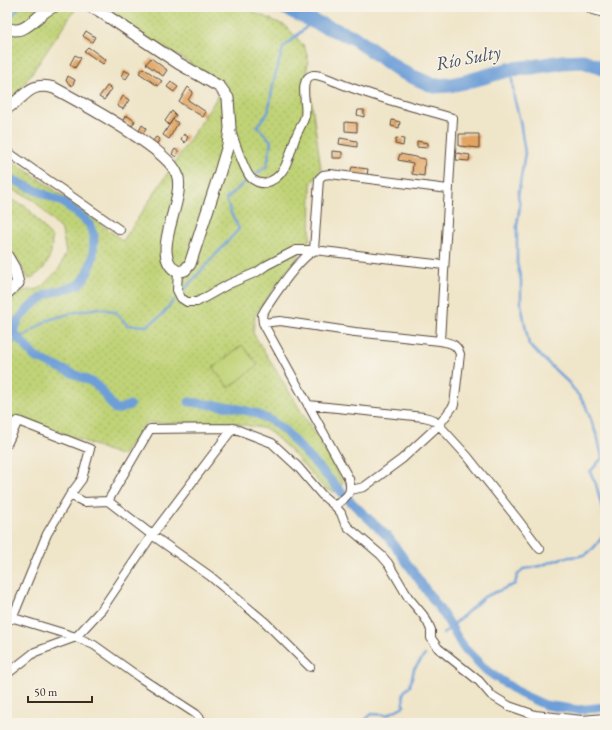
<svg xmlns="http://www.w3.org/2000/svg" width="612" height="730" viewBox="0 0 612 730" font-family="'EB Garamond',serif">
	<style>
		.green { fill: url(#green-dots); stroke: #7e7e4a }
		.pitch { fill: #c0d377; stroke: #7e7e4a }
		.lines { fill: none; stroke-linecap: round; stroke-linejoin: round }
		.stream { stroke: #6d9ed7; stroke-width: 2.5 }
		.canal { stroke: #6d9ed7; stroke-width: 9 }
		.river { stroke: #6d9ed7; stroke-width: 15 }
		.building { fill: #e1a462 }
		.street-casing { stroke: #564638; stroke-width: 10 }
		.secondary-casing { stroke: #564638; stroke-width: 13 }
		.highway-casing { stroke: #564638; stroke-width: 16 }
		.street { stroke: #fff; stroke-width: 8 }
		.secondary { stroke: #fff; stroke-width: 11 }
		.highway { stroke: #fff; stroke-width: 14 }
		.labels { text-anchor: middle; stroke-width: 3; stroke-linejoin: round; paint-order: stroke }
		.water-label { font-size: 19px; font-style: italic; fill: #4c535f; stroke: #f7f3e8 }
	</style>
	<defs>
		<pattern id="green-dots" width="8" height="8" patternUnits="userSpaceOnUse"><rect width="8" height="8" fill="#c0d377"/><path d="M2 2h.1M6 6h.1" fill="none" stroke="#a6b566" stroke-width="1.8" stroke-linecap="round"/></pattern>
	</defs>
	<rect width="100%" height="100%" fill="#f7f3e8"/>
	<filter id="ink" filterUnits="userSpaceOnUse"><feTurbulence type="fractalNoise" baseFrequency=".025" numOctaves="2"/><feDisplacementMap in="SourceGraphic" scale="8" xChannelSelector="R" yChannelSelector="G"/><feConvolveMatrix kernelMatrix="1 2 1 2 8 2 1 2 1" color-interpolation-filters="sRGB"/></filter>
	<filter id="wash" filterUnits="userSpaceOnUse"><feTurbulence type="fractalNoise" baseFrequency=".012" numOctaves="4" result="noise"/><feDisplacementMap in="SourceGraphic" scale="16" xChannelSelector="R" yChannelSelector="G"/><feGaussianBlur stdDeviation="0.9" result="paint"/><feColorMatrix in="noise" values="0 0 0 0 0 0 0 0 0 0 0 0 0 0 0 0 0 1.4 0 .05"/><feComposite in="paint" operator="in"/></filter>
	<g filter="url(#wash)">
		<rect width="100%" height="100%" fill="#efe5c9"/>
		<path class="green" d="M7,7H77L22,87L7,102Z
			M98,7H242L286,26L304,46L308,58L307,69L321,168L311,184L310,239L255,315L253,333L326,452L343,483L335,492L324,488L290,450L267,429L233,423H146L122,456L18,416L7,421V303L21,291L39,289L59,269L66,253L62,231L34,200L7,187V160L19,165L77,206L123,241L213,104L224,84Z
			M7,198L27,207L52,238C52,258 47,270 29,279L7,244Z"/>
		<path class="pitch" d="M242,345L258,365L229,388L213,368Z"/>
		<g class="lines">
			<path class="stream" d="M7,23L19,7
				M511,69L514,97L520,121L525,153L518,196L520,205L517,225V263L521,280V304L529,345L569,383L585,404L598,439L602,458L590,472L596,484L605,520
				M256,174L267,166L271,141L257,126L268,113L274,80L283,48L313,21
				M180,294L239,229L231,213L226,199L245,182
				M7,347L48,320L75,312L99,308L116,312L127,325L147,326L162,315L174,300
				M443,634L484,597L515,584L517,576L523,569C536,568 546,564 559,559C566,556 576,558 583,555C594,551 601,539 605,530
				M366,723L367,718L372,714L387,715L404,706L403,693L410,686L414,669L425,655"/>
			<path class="canal" d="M7,177L64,203L83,218L89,224L94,236L93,257L88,272L84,279L78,285L47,294L29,308L19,319L14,329L15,334L35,357L92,382L99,387L115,409H120L130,405
				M189,402L232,407L255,413L272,421L285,431L348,499L390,539L446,618L463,647L487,671L521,694L545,705L578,710L605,707"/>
			<path class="river" d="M284,7L317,23L353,37L402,72L434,86L450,85L469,81L511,69L532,67L563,62L583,61L605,69"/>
		</g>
		<g id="blocks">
			<path class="building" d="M86,31L95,37L92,42L83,36Z
				M88,47L106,60L103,64L84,51Z
				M75,55L81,58L75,68L70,64Z
				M151,58L167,70L163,76L146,64Z
				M143,68L162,81L158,86L139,73Z
				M124,70L130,73L126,79L121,76Z
				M68,76L75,80L72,86L66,81Z
				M171,82L178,87L174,92L167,87Z
				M107,86L112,89L104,100L99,97Z
				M188,87L193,92L188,100L206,112L203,117L179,102Z
				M123,96L129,100L123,109L117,106Z
				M358,110H364V117L357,115Z
				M172,111L176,115L169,125L165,121Z
				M126,115L135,121L132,126L123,120Z
				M173,119L178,123L169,139L163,135Z
				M392,120L400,122L399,128L391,126Z
				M345,122L357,123V132L345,131Z
				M142,125L146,128L143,134L139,131Z
				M184,134L188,137L185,143L181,139Z
				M459,134H479V148L459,146Z
				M156,137L160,139L156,145L152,142Z
				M340,138L357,141V147L339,144Z
				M396,138L404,139L403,146L395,144Z
				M417,141L428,143V148L417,147Z
				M175,149L179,152L176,157L172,154Z
				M332,151L342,152V158H332Z
				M457,153L470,155L469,161L456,160Z
				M400,154L425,159L424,176L412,174L413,163L398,160Z
				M352,167L368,169L367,175L350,173Z"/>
		</g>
	</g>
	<g filter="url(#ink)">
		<use href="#blocks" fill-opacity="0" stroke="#564638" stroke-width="1"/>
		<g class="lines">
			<g class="street-casing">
				<path id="street" d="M231,131C235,142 244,171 251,178C254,181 261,184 265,183C287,178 289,154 296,136C299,129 303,123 305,116C308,105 297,79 313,75C321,74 332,81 339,83C376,98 415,107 453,118L440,341
					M7,153L12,155L120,230
					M314,250L319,179L323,175L330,174L448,189
					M314,251C299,258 276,293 266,308L262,315L263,323L349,479C353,495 346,496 335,506
					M178,272L177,290L181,298L187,302H197L229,284L257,272L267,265L296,250H314L444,265
					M263,323L280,321L355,332L440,341C450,343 456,343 460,354L454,405L439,425L402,459L364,487L351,490
					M308,405L424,417L432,419L439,425L468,457L515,516L540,549
					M7,426L18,421L90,449L82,479L70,495L84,502L108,501L150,429L233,428L272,443L298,467L322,495L335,506L341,513L344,521L348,527L381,555L388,563L408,597L423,615L428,623L431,630V638L438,648L479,681L491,695L509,706L535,715L582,720L605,718
					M7,444L18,421
					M108,501L152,535L210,576L265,622L310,667
					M7,616L76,637L94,645L139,677L196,714L204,723
					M12,619L47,534L70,495
					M7,674L35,652L76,637L102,609L152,535L233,428"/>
			</g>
			<g class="secondary-casing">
				<path id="secondary" d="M7,28C26,37 37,13 53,7
					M7,108C26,97 29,81 54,88C80,102 168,149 177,174C187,200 147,255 178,272L185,270L190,264L219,175L228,145L230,128L228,98L220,87L178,63L98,10L91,7
					M7,256L14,268L18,283L7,293"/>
			</g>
			<g class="highway-casing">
				<path id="highway" d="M593,7L605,10"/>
			</g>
			<use href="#street" class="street"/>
			<use href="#secondary" class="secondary"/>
			<use href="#highway" class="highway"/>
		</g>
	</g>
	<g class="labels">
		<g class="water-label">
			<text transform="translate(468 57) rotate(-11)" y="7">Río Sulty</text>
		</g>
	</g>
	<rect width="612" height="730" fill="none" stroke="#f7f3e8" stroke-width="24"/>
	<path d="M28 696v6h64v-6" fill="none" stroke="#3b2a1e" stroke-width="2"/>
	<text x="34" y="696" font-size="12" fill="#3b2a1e" stroke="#f7f3e8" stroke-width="3" paint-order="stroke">50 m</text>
</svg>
